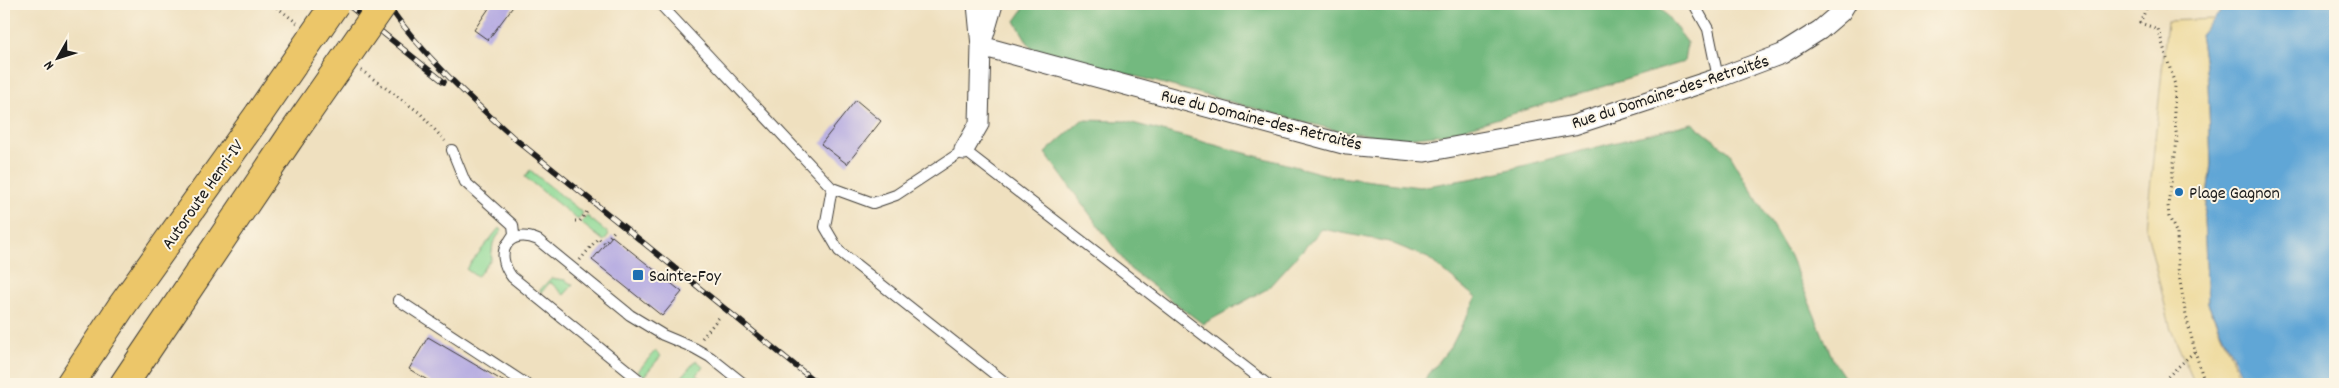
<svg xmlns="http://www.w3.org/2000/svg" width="2339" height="388" viewBox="0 0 2339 388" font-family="Dekko,sans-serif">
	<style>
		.green { fill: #8fd996; stroke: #567a59 }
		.forest { fill: #73b97f; stroke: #486a4e }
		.sand { fill: #eeda9e; stroke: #857b5d }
		.water { fill: #60a6d6; stroke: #3e6179 }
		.building { fill: #b2a8e1 }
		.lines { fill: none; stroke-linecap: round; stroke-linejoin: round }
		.service-casing { stroke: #3c3934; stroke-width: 12 }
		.minor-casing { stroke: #3c3934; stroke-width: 21 }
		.motorway-casing { stroke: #3c3934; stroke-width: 30 }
		.path { stroke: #3c3934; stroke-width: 3; stroke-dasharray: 1 4; stroke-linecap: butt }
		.service { stroke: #fff; stroke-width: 10 }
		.minor { stroke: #fff; stroke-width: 19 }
		.motorway { stroke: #ecc669; stroke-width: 28 }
		.rail-casing { stroke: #1c1c1c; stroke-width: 5.5 }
		.rail { stroke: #fcf5e5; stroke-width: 4; stroke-dasharray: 11; stroke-linecap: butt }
		.motorway-bridge-casing { stroke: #3c3934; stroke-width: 30; stroke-linecap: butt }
		.motorway-bridge { stroke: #ecc669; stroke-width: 28 }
		.poi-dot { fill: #1f6fb2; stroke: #fcf5e5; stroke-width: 2 }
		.labels { text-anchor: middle; stroke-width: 4; stroke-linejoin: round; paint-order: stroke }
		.street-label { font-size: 18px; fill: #1c1c1c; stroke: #fcf5e5 }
		.poi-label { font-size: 18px; fill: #1c1c1c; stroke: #fcf5e5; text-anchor: start }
	</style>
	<rect width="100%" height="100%" fill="#fcf5e5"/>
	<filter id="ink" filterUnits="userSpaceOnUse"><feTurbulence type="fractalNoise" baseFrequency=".02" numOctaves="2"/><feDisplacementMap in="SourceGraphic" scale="10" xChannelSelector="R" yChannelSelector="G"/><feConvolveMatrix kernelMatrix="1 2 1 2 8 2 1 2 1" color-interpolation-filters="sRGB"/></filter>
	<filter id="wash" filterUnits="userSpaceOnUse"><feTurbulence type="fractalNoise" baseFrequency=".0096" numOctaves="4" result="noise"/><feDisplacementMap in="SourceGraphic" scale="20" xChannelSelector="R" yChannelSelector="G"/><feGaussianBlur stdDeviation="1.12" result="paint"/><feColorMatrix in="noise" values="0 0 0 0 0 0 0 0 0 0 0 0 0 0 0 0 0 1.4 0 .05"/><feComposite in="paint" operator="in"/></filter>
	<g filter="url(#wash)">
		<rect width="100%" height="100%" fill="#efe0bf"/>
		<path class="green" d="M530,170L583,213L578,220L525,177Z
			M587,216L609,234L604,241L581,223Z
			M499,228L502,230L493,243L491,259L477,277L466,269Z
			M551,278L565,280L573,285L564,295L550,282L541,293L540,290Z
			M655,351L661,356L644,376L638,371Z
			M696,360L703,366L696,375L708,384H687L683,381L676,384Z"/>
		<path class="forest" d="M1027,4H1305L1408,12L1459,4H1658L1687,42L1684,62L1446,134L1394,139L1331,129L1031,48L1015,21Z
			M1082,120L1125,121L1331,176L1420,187L1475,178L1692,123L1729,152L1790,256L1834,362L1849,384H1421L1452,345L1476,298L1428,258L1389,242L1322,229L1267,289L1203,324L1130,269L1045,153Z"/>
		<path class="sand" d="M2215,19L2200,35L2208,83L2211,164L2204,220L2208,304L2243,384H2195L2171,330L2146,228L2167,21Z"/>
		<path class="water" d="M2228,4H2335V384H2246L2208,304L2204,220L2211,164L2208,83L2200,34Z"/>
		<g id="blocks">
			<path class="building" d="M492,4H515L488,40L474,30Z
				M856,100L881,121L847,164L821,144Z
				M612,236L682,292L662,316L592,260Z
				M428,337L508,384H434L409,369Z"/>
		</g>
	</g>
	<g filter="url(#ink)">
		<use href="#blocks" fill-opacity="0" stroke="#3c3934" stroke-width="1"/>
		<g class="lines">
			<g class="service-casing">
				<path id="service" d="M660,4L832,188L873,203L896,195L964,150L1267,384
					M1694,4L1708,29L1718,78
					M452,150L465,182L513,225L514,234L510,240
					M832,188L825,227L839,251L1007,384
					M398,300L526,384
					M644,384L512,277C493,253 508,227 538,240L630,315L663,335L694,348L710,357L744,384"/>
			</g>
			<g class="minor-casing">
				<path id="minor" d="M984,35L993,4
					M981,46L1347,145L1425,152L1574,125L1718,78L1782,54L1820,30L1841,12L1846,4
					M964,150L979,124L981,46L977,4"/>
			</g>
			<g class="motorway-casing">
				<path id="motorway" d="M70,384L121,307L259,114
					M124,384L291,136"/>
			</g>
			<path class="path" d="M273,4L297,23
				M2148,4L2140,23L2158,29L2175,85L2174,112L2177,141L2168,205L2169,217L2177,234L2178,269L2186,316L2195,351L2160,384
				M361,70L420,113L445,141
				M575,221H580L589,209
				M580,260L598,238L604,243L615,230
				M702,338L721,315
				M2195,351L2205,384"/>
			<use href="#service" class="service"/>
			<use href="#minor" class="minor"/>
			<use href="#motorway" class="motorway"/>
			<g class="rail-casing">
				<path id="rail" d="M347,4L444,82
					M387,4C423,55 468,97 514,138L818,384"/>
			</g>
			<use href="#rail" class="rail"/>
			<g class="motorway-bridge-casing">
				<path id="motorway-bridge" d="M259,114L335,4
					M291,136L383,4"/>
			</g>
			<use href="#motorway-bridge" class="motorway-bridge"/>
		</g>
	</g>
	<g class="poi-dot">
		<circle cx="2179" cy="192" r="5"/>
		<rect x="632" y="269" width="12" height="12" rx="2.5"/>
	</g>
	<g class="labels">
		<g class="street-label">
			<text transform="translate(1670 91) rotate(-18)" y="6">Rue du Domaine-des-Retraités</text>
			<text transform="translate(1262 119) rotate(14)" y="6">Rue du Domaine-des-Retraités</text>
			<text transform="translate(202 194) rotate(-55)" y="6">Autoroute Henri-IV</text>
		</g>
		<g class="poi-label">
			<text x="2189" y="198">Plage Gagnon</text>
			<text x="649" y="281">Sainte-Foy</text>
		</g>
	</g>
	<rect width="2339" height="388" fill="none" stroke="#fcf5e5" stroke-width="20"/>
	<g transform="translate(58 58) rotate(231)" stroke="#fcf5e5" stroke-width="4" paint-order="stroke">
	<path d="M0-4L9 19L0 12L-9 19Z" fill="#1c1c1c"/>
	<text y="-8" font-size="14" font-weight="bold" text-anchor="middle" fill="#1c1c1c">N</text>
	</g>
</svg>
